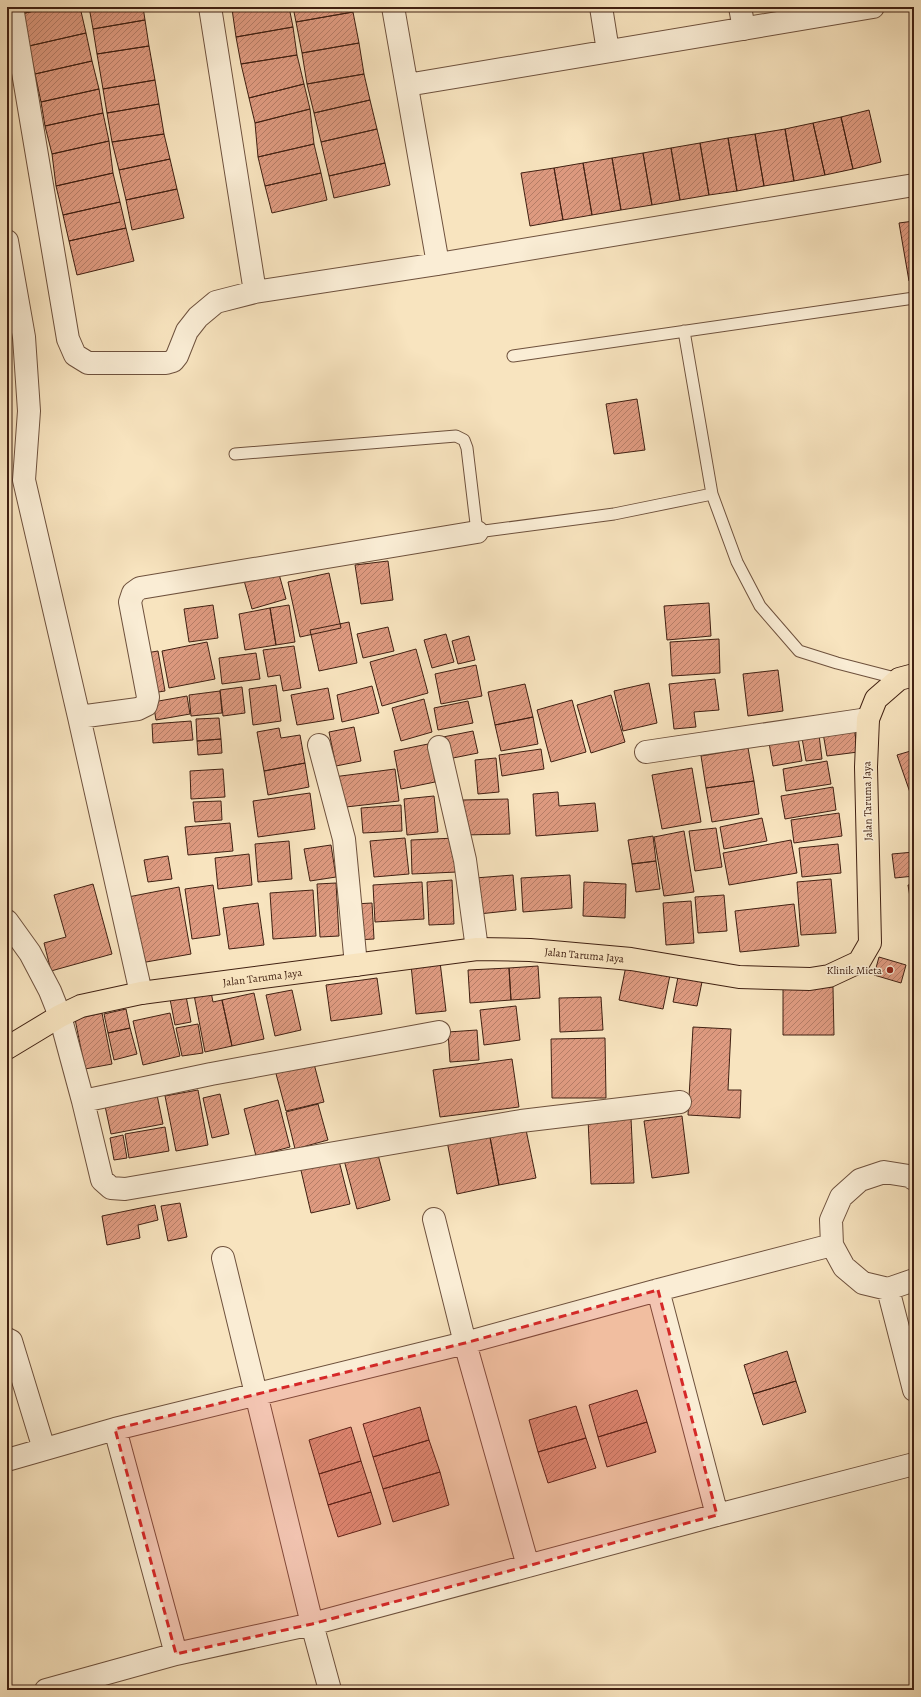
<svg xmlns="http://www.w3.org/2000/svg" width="921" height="1697" viewBox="0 0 921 1697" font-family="Alegreya,serif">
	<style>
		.building { fill: url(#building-hatch); stroke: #402012 }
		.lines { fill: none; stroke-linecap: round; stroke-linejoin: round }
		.lane-casing { stroke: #6e513d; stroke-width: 13 }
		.street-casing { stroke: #6e513d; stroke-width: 24 }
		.primary-casing { stroke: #402012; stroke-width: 24 }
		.lane { stroke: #faedd5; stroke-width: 11 }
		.street { stroke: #faedd5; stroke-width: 22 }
		.primary { stroke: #f8e4bf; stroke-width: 22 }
		.marked { fill: #d62828; fill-opacity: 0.2; stroke: #d62828; stroke-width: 3; stroke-dasharray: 8 5; stroke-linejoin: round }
		.poi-dot { fill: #8f2418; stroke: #faedd5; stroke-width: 1.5 }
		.labels { text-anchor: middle; stroke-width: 3; stroke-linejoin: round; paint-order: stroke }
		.street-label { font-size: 11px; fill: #402012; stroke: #faedd5 }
		.poi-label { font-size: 11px; fill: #402012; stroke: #faedd5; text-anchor: end }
	</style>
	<defs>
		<pattern id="building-hatch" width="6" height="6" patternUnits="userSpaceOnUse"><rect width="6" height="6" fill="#de9a80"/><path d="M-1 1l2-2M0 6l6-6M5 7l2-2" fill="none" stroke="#b57d67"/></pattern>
	</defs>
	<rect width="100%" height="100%" fill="#f8e4bf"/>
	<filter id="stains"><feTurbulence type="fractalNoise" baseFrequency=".005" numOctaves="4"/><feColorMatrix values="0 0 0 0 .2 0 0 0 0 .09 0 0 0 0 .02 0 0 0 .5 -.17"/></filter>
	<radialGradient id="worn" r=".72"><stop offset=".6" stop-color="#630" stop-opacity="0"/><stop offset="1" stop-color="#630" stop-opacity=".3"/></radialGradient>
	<path class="building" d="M20,7H51L21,14Z
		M51,7H80L86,33L29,46L21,14Z
		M89,7H143L145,20L93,29Z
		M244,7H289L293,27L236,37L232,9Z
		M293,7H352L353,12L296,22Z
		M353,12L359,43L302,53L296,22Z
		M145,20L149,46L97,54L93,29Z
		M293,27L297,55L241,64L236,37Z
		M86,33L92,61L35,74L29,46Z
		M359,43L364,74L307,84L302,53Z
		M149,46L155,80L103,89L97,54Z
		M297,55L304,84L249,98L241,64Z
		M92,61L99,89L41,102L35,74Z
		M364,74L370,100L314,113L307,84Z
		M155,80L159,104L107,113L103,89Z
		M304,84L310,109L255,123L249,98Z
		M99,89L103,113L45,126L41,102Z
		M370,100L377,129L321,142L314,113Z
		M159,104L164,134L112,142L107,113Z
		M310,109L314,144L258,157L255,123Z
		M869,110L881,162L853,169L841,117Z
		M103,113L109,141L52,154L45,126Z
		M841,117L853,169L825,175L813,123Z
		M813,123L825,175L794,181L785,129Z
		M377,129L385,163L329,176L321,142Z
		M785,129L794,181L764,186L755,134Z
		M164,134L170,159L119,170L112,142Z
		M755,134L764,186L737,191L728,138Z
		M728,138L737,191L709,195L700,143Z
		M109,141L113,173L56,186L52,154Z
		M700,143L709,195L680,200L671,148Z
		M314,144L321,173L265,186L258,157Z
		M671,148L680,200L652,205L643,153Z
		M643,153L652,205L621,210L612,158Z
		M612,158L621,210L592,215L583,163Z
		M170,159L177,189L126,200L119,170Z
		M385,163L390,185L334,198L329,176Z
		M583,163L592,215L563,220L554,168Z
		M554,168L563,220L530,226L521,173Z
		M113,173L120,202L63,215L56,186Z
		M321,173L327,200L272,213L265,186Z
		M177,189L184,218L132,230L126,200Z
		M120,202L126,228L69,241L63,215Z
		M914,221V280L909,281L899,223Z
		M126,228L134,261L77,275L69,241Z
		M637,399L645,450L614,454L606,404Z
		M388,561L393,600L361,604L355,565Z
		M277,567L286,599L252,609L243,577Z
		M329,573L341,628L300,637L288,582Z
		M709,603L711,636L667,640L664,606Z
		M213,605L218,638L189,642L184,609Z
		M289,605L295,642L276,645L270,608Z
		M270,608L276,645L245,650L239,614Z
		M349,622L357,663L319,671L310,630Z
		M388,627L394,651L363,658L357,634Z
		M446,634L454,662L432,668L424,640Z
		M469,636L475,660L458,664L452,641Z
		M719,639L720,673L672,676L670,642Z
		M207,642L215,679L169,688L162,651Z
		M294,646L301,688L283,691L280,675L268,677L263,650Z
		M416,649L428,693L382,706L370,662Z
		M158,651L165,691L152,693L146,653Z
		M256,653L260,679L222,684L219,658Z
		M476,665L482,696L441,704L435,674Z
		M778,670L783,711L748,716L743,674Z
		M715,679L719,710L694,712L696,727L674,729L669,684Z
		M649,683L657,723L623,731L614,691Z
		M525,684L533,717L495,725L488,692Z
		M276,685L281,721L253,725L249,689Z
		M372,686L379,713L342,722L337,695Z
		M242,687L245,713L223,716L220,690Z
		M328,688L334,719L297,725L291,695Z
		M220,691L222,713L191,716L189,695Z
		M611,695L625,742L591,753L577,705Z
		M187,696L190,714L156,720L153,702Z
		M424,699L432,732L401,741L392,708Z
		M572,700L586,752L551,762L537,710Z
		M468,701L473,723L438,730L434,708Z
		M533,717L538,744L501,751L495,725Z
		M219,718L221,739L197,741L196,719Z
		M191,721L193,740L153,743L152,724Z
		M354,727L361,761L336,766L329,732Z
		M279,728L281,738L300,735L305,763L264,771L257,732Z
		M854,728L858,752L827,756L823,733Z
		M473,731L478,753L448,759L443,737Z
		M797,732L802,761L773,766L768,737Z
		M819,735L822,759L806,761L802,738Z
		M221,739L222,753L198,755L197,741Z
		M428,744L435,782L401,789L394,751Z
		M748,748L754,781L706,788L701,756Z
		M541,749L544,769L502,776L499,755Z
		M914,750V804L897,755Z
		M496,758L499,792L478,794L475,760Z
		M827,761L831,784L786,791L783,769Z
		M305,763L309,787L268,795L264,771Z
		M692,768L701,822L662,829L652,775Z
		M223,769L225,797L191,799L190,771Z
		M395,769L399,801L337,808L333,777Z
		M754,781L759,814L712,822L706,788Z
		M833,787L836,810L785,819L781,796Z
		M558,792L559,806L595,803L598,831L536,836L533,794Z
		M310,793L315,829L258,837L253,801Z
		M434,796L438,832L407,835L404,799Z
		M508,799L510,834L464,835L463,800Z
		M221,801L222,820L195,822L193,802Z
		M401,805L402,831L363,833L361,808Z
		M839,813L842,836L794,843L791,820Z
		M762,818L767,841L724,849L720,827Z
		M230,823L233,851L188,855L185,827Z
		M716,828L722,867L695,871L689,831Z
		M684,831L694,892L664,896L654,837Z
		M653,836L656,861L632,864L628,840Z
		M405,838L409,874L374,877L370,841Z
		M456,838L457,872L412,874L411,840Z
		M791,840L797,873L729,885L723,853Z
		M289,841L292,879L258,882L255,844Z
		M838,844L841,873L802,877L799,848Z
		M331,845L336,877L310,881L304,849Z
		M914,852V876L895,878L892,854Z
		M249,854L252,885L218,889L215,858Z
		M168,856L172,879L148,882L144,860Z
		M656,861L660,889L636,892L632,864Z
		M513,875L516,910L479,914L475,878Z
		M570,875L572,908L523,912L521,878Z
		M831,879L836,933L801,935L797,882Z
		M452,880L454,924L429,925L427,882Z
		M422,882L424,919L375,922L373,885Z
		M584,882L626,884L625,918L583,916Z
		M336,883L339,936L320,937L317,884Z
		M93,884L112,954L51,971L44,943L66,937L54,895Z
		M914,884V921L908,885Z
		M213,885L220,935L192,939L185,889Z
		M179,887L191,954L135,964L123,898Z
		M313,890L316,936L273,939L270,893Z
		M724,895L727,931L698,933L695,897Z
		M691,901L694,943L666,945L663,903Z
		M258,903L264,945L229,949L223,908Z
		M372,903L374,939L356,940L354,904Z
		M794,904L799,946L740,952L735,911Z
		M879,957L906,965L901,983L874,975Z
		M440,962L446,1011L416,1014L411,965Z
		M538,966L540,998L511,1000L509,968Z
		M626,966L670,975L663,1009L619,1000Z
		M509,968L511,1000L470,1003L468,970Z
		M678,977L702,982L697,1006L673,1002Z
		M377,978L382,1014L331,1021L326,985Z
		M833,987L834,1035H783V988Z
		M292,990L301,1030L275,1036L266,995Z
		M211,992L213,1002L222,1000L232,1046L205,1052L194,995Z
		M254,993L264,1039L232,1046L222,1000Z
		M186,996L191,1022L175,1025L170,999Z
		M601,997L603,1030L560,1032L559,998Z
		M516,1006L520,1040L484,1045L480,1010Z
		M126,1009L130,1028L108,1033L104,1014Z
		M102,1013L112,1064L85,1069L75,1019Z
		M170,1013L180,1056L143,1065L133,1021Z
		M198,1024L203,1053L182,1056L176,1028Z
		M693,1027L731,1029L728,1090H741L740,1118L688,1115Z
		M130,1028L137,1054L114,1060L108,1033Z
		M477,1030L479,1060L450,1062L448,1032Z
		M605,1038L606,1098H552L551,1039Z
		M512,1059L519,1107L440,1117L433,1070Z
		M313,1060L324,1102L286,1111L275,1070Z
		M198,1090L208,1145L176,1151L165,1096Z
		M220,1094L229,1134L212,1138L203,1098Z
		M157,1095L163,1124L111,1134L105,1106Z
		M278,1100L290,1147L256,1156L244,1109Z
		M318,1104L328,1140L295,1149L286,1112Z
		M682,1116L689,1173L652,1178L644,1121Z
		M631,1118L634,1183L591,1184L588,1119Z
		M525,1125L536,1178L499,1185L489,1132Z
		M165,1127L169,1151L129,1158L125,1134Z
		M489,1132L499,1185L457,1194L447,1141Z
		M123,1135L127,1158L114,1160L110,1138Z
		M377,1151L390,1200L357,1209L344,1160Z
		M337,1153L350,1204L311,1213L299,1162Z
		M180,1203L187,1237L168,1241L161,1206Z
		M155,1205L158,1220L138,1225L140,1238L107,1245L102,1216Z
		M787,1351L796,1381L753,1394L744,1365Z
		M796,1381L806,1412L763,1425L753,1394Z
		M637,1390L647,1422L598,1437L589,1405Z
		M576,1406L586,1438L538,1452L529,1420Z
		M420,1407L429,1440L373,1457L363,1424Z
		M647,1422L656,1452L607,1467L598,1437Z
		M351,1427L361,1461L319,1474L309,1440Z
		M586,1438L596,1468L548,1483L538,1452Z
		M429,1440L440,1472L383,1489L373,1457Z
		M361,1461L371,1492L328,1505L319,1474Z
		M440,1472L449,1505L393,1522L383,1489Z
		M371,1492L381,1524L338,1537L328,1505Z"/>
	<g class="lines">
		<g class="lane-casing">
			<path id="lane" d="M684,331L712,494L737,562L760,606L799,651L837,663L899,679
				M513,356L914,298
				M235,454L456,436L464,440L467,448L477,532L614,514L712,494"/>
		</g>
		<g class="street-casing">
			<path id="street" d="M12,7L68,339L75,355L88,363H166L173,361L177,356L187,331L198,317L216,302L255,292L438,264L914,185
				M210,7L255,292
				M393,7L438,264
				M601,7L608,51
				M740,7L744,29
				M407,85L873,7
				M7,241L24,337L29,411L24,480L79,717L141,993
				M79,717L138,709L146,705L148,697L130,602L133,593L140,588L477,532
				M319,745L344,839L356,965
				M439,747L465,860L477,949
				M646,752L868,719
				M7,921L30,953L50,991L60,1016L83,1101L102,1180L111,1188L125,1189L521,1121L680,1102
				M83,1101L211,1074L439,1032
				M914,1179L909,1176L884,1172L860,1180L841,1197L831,1220L832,1245L844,1267L863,1283L888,1289L914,1280
				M434,1219L465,1343L528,1566
				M223,1258L312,1624L330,1690
				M888,1289L914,1390
				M658,1290L717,1515
				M7,1339L11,1341L44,1449
				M115,1429L176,1654
				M7,1460L115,1429L465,1343L658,1290L832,1245
				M46,1690L176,1654L312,1624L717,1515L914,1464"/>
		</g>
		<g class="primary-casing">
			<g id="primary">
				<path id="s1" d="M7,1048L60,1016L81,1006L141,993L477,949L530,950L631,959L739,977L810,979L829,976L859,962L870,943L866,767L868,719L876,699L899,679L914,675"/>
			</g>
		</g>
		<use href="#lane" class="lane"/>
		<use href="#street" class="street"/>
		<use href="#primary" class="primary"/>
	</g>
	<path class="marked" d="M658,1290L717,1515L312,1624L176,1654L115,1429L465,1343Z"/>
	<circle class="poi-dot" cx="890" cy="970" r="4"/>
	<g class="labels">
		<g class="street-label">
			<text transform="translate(867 801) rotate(-91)" y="4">Jalan Taruma Jaya</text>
			<text dy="4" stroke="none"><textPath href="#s1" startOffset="593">Jalan Taruma Jaya</textPath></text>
			<text dy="4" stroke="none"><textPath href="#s1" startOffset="269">Jalan Taruma Jaya</textPath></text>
		</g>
		<g class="poi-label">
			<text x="882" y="974">Klinik Mieta</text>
		</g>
	</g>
	<rect width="921" height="1697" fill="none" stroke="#f8e4bf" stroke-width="24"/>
	<rect x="8" y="8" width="905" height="1681" fill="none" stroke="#402012" stroke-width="2"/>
	<rect x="12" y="12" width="897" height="1673" fill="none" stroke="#402012"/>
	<rect width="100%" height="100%" filter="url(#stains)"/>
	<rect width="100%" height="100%" fill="url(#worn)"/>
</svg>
